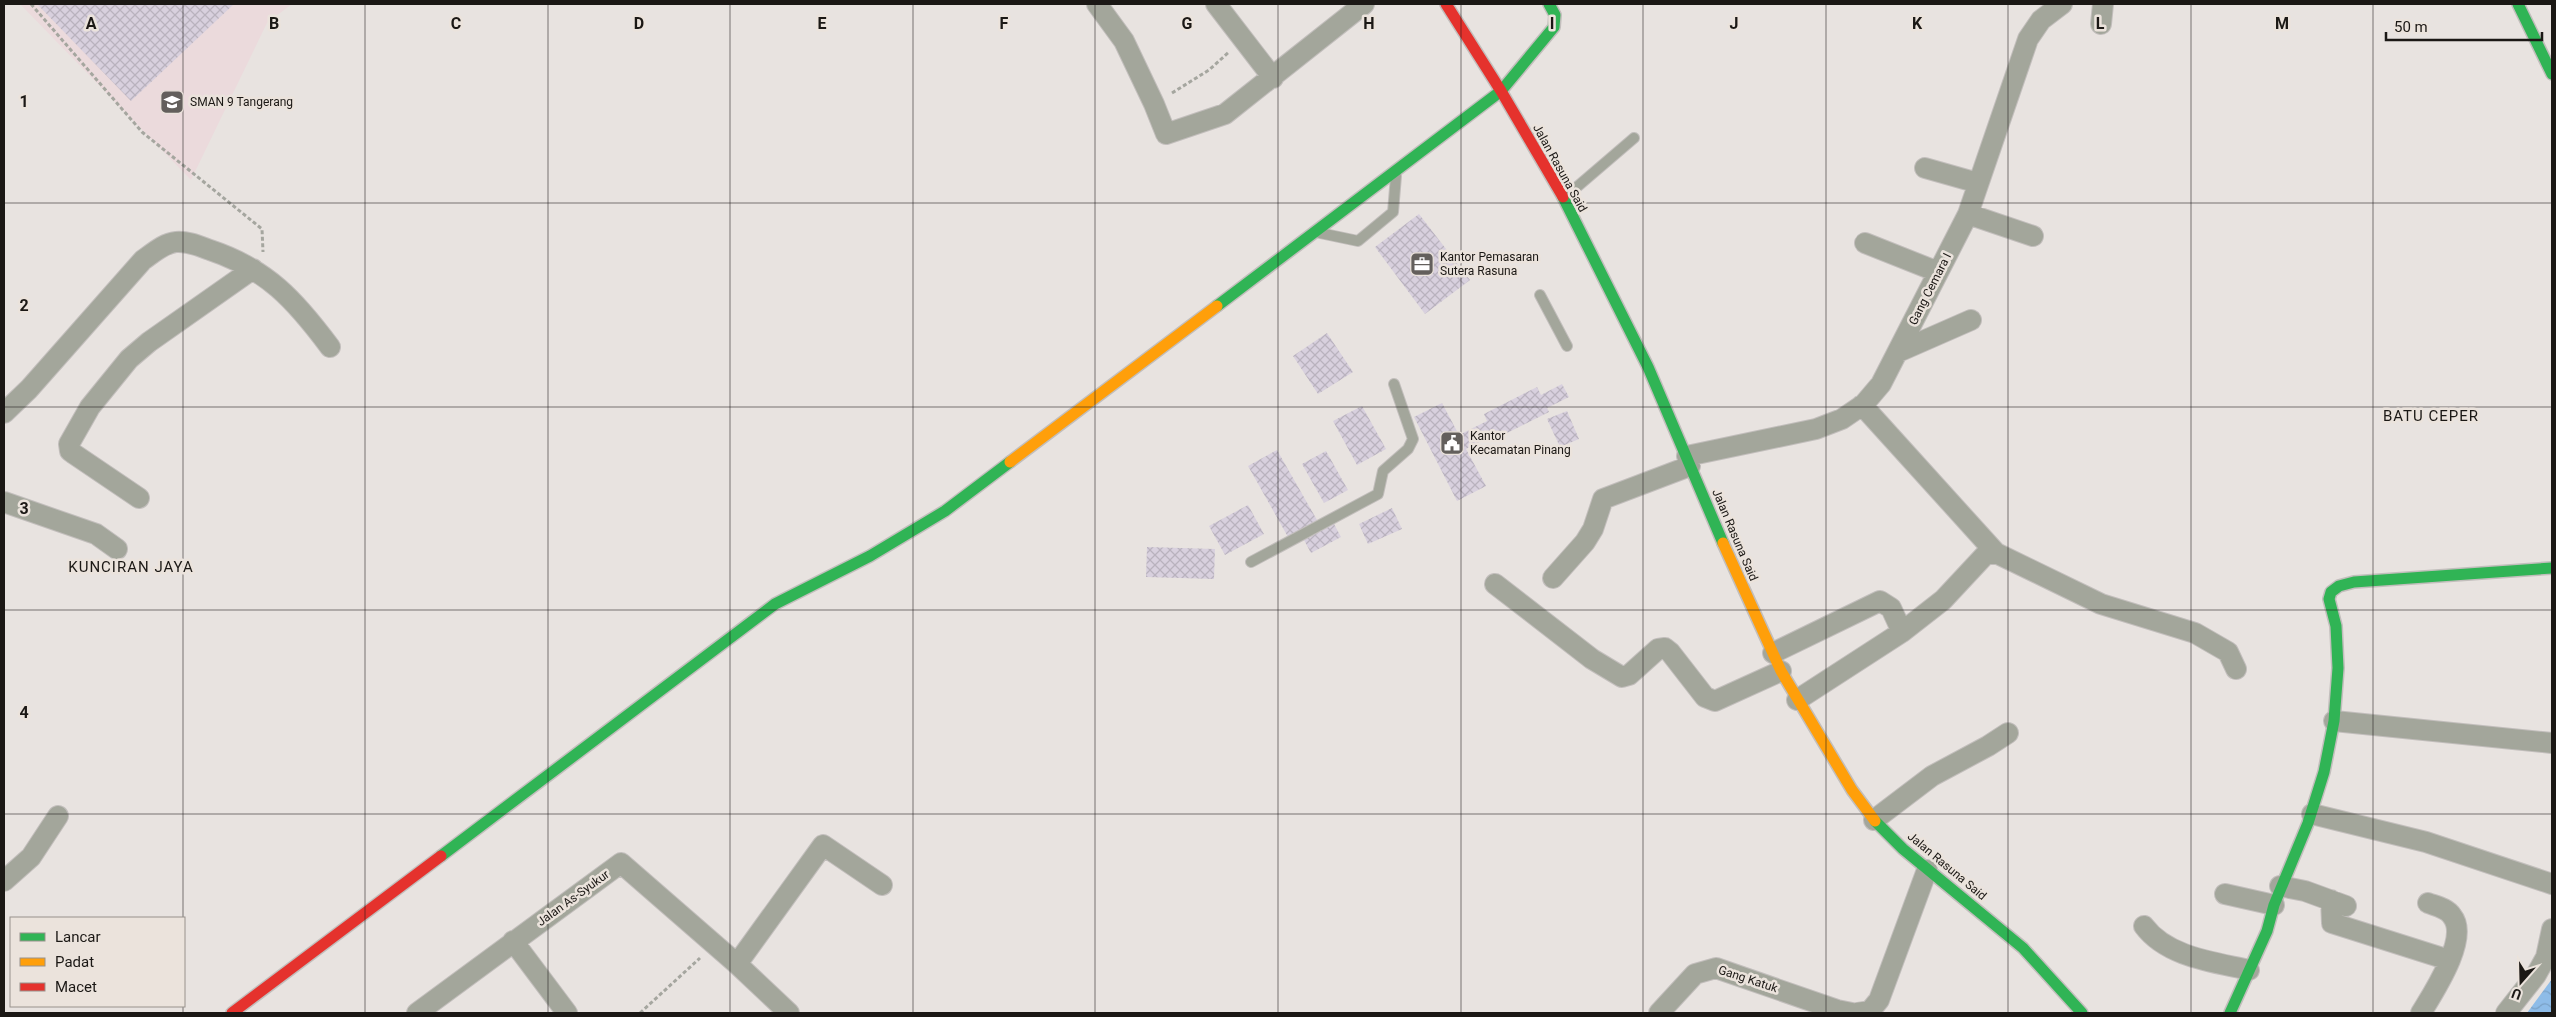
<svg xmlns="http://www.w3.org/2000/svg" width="2556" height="1017" viewBox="0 0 2556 1017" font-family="Roboto,sans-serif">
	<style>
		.education { fill: #ebdadc }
		.water { fill: url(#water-waves) }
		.building { fill: url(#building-cross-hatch) }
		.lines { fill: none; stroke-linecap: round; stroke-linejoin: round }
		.lane-casing { stroke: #c2bebc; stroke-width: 12 }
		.street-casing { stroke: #c2bebc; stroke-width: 22 }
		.fast-casing { stroke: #c2bebc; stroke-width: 14 }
		.slow-casing { stroke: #c2bebc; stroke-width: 14 }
		.jam-casing { stroke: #c2bebc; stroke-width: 14 }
		.path { stroke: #a5a69f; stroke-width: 3; stroke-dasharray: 4 2.5; stroke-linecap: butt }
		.lane { stroke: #a3a69b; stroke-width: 10 }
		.street { stroke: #a3a69b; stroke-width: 20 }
		.fast { stroke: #30b455; stroke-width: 11 }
		.slow { stroke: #ff9f0a; stroke-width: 11 }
		.jam { stroke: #e5322d; stroke-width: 11 }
		.grid { fill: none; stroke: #1b1815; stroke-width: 1; stroke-opacity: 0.55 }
		.labels { text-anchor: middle; stroke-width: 5; stroke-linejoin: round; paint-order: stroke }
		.poi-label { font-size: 12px; fill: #1b1815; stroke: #ebe3dc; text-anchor: start }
		.street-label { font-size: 12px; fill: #1b1815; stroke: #ebe3dc }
		.quarter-label { font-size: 15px; letter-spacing: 1px; fill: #1b1815; stroke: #ebe3dc }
		.grid-label { font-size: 16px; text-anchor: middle; font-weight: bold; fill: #1b1815; stroke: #ebe3dc; stroke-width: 5; stroke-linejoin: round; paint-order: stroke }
	</style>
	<defs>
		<pattern id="water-waves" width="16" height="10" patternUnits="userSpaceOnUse" patternTransform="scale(1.25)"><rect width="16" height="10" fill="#8ebce8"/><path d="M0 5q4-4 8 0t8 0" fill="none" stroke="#7aa1c6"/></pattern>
		<pattern id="building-cross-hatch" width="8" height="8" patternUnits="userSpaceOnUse" patternTransform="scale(1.25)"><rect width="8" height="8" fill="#d8d0de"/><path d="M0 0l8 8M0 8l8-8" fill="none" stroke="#b9b2be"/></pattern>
	</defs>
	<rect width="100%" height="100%" fill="#e8e3e0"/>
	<path class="education" d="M20,4H292L267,23L191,180Z"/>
	<path class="water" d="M2552,979V1013H2527Z"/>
	<path class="building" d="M37,4H234L131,101Z
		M1419,214L1470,280L1425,314L1375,247Z
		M1327,333L1353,372L1318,394L1293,356Z
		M1562,384L1569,397L1547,408L1549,412L1497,438L1495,434L1466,449L1486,486L1457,501L1414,417L1442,403L1459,435L1487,421L1484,414L1537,387L1541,395Z
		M1362,406L1386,449L1357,465L1333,421Z
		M1567,411L1579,439L1560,447L1547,419Z
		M1277,450L1317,520L1288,537L1248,466Z
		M1326,451L1348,490L1324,503L1302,464Z
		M1248,505L1264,534L1225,555L1209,526Z
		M1392,508L1402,529L1368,544L1359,524Z
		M1334,524L1341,537L1311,553L1304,540Z
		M1147,547L1215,549L1214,579L1146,577Z"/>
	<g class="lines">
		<g class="lane-casing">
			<path id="lane" d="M1564,198L1634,138
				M1320,233L1358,241L1393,212L1396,176
				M1540,295L1567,346
				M1251,562L1378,494L1383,471L1408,449L1413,439L1394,384"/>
		</g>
		<g class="street-casing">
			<path id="street" d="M1097,4L1124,41L1154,104L1166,134L1225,114L1364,4
				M1216,4L1273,78
				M2101,24L2103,4
				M1925,168L1978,183
				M1968,214L2033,236
				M1865,243L1938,272
				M1898,352L1971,320
				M1862,405L1996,553L2101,604L2195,633L2228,652L2236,669
				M4,413L29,389L143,260C153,253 164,243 176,242C188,241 199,246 210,250C267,269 295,300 330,347
				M1687,456L1816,429L1842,419L1864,404L1881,384L1968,214L2028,39L2041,20L2062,4
				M139,498L74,454L70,451L69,444L90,407L129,359L149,342L253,269
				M4,502L96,534L117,549
				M1553,578L1585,542L1593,529L1603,499L1690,466
				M1495,584L1592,659L1622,677L1629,675L1658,649L1665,648L1670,652L1705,697L1715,701L1781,671
				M1773,653L1880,601L1891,608L1902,632L1943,600L1985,555L1996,553
				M1797,700L1902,632
				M2334,721L2552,743
				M2312,814L2426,842L2552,884
				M1874,820L1932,776L1988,746L2008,733
				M4,881L31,857L58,816
				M2280,886L2305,891L2346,906
				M2225,894L2274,905
				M2331,900L2332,923L2449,960
				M2144,926C2167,957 2214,962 2249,970
				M513,941L567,1013
				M737,964L823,845L882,885
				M417,1013L621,863L737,964L789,1013
				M1659,1013L1695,974L1716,968L1837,1010L1852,1013
				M1857,1013L1870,1011L1879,1000L1927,870
				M2421,1013C2433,993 2470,938 2452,916C2447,908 2436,906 2428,903
				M2506,1013L2536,975L2546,957L2552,929"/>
		</g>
		<g class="fast-casing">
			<path id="fast" d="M2518,4L2552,74
				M1563,197L1648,367L1723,543
				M1217,306L1501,91L1554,27L1555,15L1549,4
				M1875,821L1903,849L2023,948L2082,1013
				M441,856L775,604L870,556L945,511L1010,462
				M2230,1013L2267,931L2274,905L2308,823L2324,772L2334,721L2338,668L2336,626L2329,599L2331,592L2339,586L2354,582L2552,568"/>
		</g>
		<g class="slow-casing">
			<path id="slow" d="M1010,462L1217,306
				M1723,543L1781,671L1852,790L1875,821"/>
		</g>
		<g class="jam-casing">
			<path id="jam" d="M1446,4L1501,91L1563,197
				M232,1013L441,856"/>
		</g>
		<path class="path" d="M31,4L142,132L262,229L263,252
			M1172,93L1209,70L1229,52
			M640,1013L700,958"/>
		<use href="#lane" class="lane"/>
		<use href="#street" class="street"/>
		<use href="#fast" class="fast"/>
		<use href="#slow" class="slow"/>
		<use href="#jam" class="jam"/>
	</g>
	<path class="grid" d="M183,4V918M365,4V1013M548,4V1013M730,4V1013M913,4V1013M1095,4V1013M1278,4V1013M1461,4V1013M1643,4V1013M1826,4V1013M2008,4V1013M2191,4V1013M2373,4V1013M4,203H2552M4,407H2552M4,610H2552M4,814H2552M183,1006V1013"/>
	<defs>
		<g id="school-square" transform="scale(1.25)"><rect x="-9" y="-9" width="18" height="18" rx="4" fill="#635f5c" stroke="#ebe3dc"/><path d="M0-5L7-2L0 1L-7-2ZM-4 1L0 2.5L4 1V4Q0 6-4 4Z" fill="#fff"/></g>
		<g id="office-square" transform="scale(1.25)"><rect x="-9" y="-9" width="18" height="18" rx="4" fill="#635f5c" stroke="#ebe3dc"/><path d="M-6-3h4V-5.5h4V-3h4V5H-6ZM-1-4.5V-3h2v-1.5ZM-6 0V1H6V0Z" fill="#fff"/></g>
		<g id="civic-square" transform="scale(1.25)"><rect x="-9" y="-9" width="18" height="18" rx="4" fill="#635f5c" stroke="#ebe3dc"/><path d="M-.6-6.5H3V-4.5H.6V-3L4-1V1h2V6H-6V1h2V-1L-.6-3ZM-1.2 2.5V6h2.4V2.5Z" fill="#fff"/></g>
	</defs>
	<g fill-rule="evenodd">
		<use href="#school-square" x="172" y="102"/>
		<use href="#office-square" x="1422" y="264"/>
		<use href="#civic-square" x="1452" y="443"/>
	</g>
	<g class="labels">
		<g class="poi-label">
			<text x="190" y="106">SMAN 9 Tangerang</text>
			<text x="1440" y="261">Kantor Pemasaran<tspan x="1440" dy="14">Sutera Rasuna</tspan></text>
			<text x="1470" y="440">Kantor<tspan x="1470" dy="14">Kecamatan Pinang</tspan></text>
		</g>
		<g class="street-label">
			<text transform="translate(1560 168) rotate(61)" y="4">Jalan Rasuna Said</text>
			<text transform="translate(1930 289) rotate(-63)" y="4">Gang Cemara I</text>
			<text transform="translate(1735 535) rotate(67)" y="4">Jalan Rasuna Said</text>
			<text transform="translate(1947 866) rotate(40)" y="4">Jalan Rasuna Said</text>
			<text transform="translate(573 898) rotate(-36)" y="4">Jalan As-Syukur</text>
			<text transform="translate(1748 979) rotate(18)" y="4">Gang Katuk</text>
		</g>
		<g class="quarter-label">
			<text x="2431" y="421">BATU CEPER</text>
			<text x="131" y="572">KUNCIRAN JAYA</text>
		</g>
	</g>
	<g class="grid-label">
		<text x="91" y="29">A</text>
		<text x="274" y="29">B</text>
		<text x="456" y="29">C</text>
		<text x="639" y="29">D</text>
		<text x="822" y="29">E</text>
		<text x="1004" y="29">F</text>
		<text x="1187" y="29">G</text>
		<text x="1369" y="29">H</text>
		<text x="1552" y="29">I</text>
		<text x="1734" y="29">J</text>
		<text x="1917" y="29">K</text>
		<text x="2100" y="29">L</text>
		<text x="2282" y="29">M</text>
		<text x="24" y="107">1</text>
		<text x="24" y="311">2</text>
		<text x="24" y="514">3</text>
		<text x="24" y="718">4</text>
	</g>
	<rect width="2556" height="1017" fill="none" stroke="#1b1815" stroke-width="10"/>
	<rect x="10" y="917" width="175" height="90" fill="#ebe3dc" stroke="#98928c"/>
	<rect x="20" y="933" width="25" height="8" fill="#30b455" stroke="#98928c"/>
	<text x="55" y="942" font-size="15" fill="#1b1815">Lancar</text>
	<rect x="20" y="958" width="25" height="8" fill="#ff9f0a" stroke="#98928c"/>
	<text x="55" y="967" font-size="15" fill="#1b1815">Padat</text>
	<rect x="20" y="983" width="25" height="8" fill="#e5322d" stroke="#98928c"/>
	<text x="55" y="992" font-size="15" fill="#1b1815">Macet</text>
	<g transform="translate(2521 982) rotate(200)" stroke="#ebe3dc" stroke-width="4" paint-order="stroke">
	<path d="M0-4L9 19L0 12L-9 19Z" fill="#1b1815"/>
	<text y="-8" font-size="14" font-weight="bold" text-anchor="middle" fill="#1b1815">U</text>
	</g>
	<path d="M2386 32v8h156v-8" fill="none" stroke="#1b1815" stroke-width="2.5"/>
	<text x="2394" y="32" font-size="15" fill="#1b1815" stroke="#ebe3dc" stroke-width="4" paint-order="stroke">50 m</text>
</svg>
